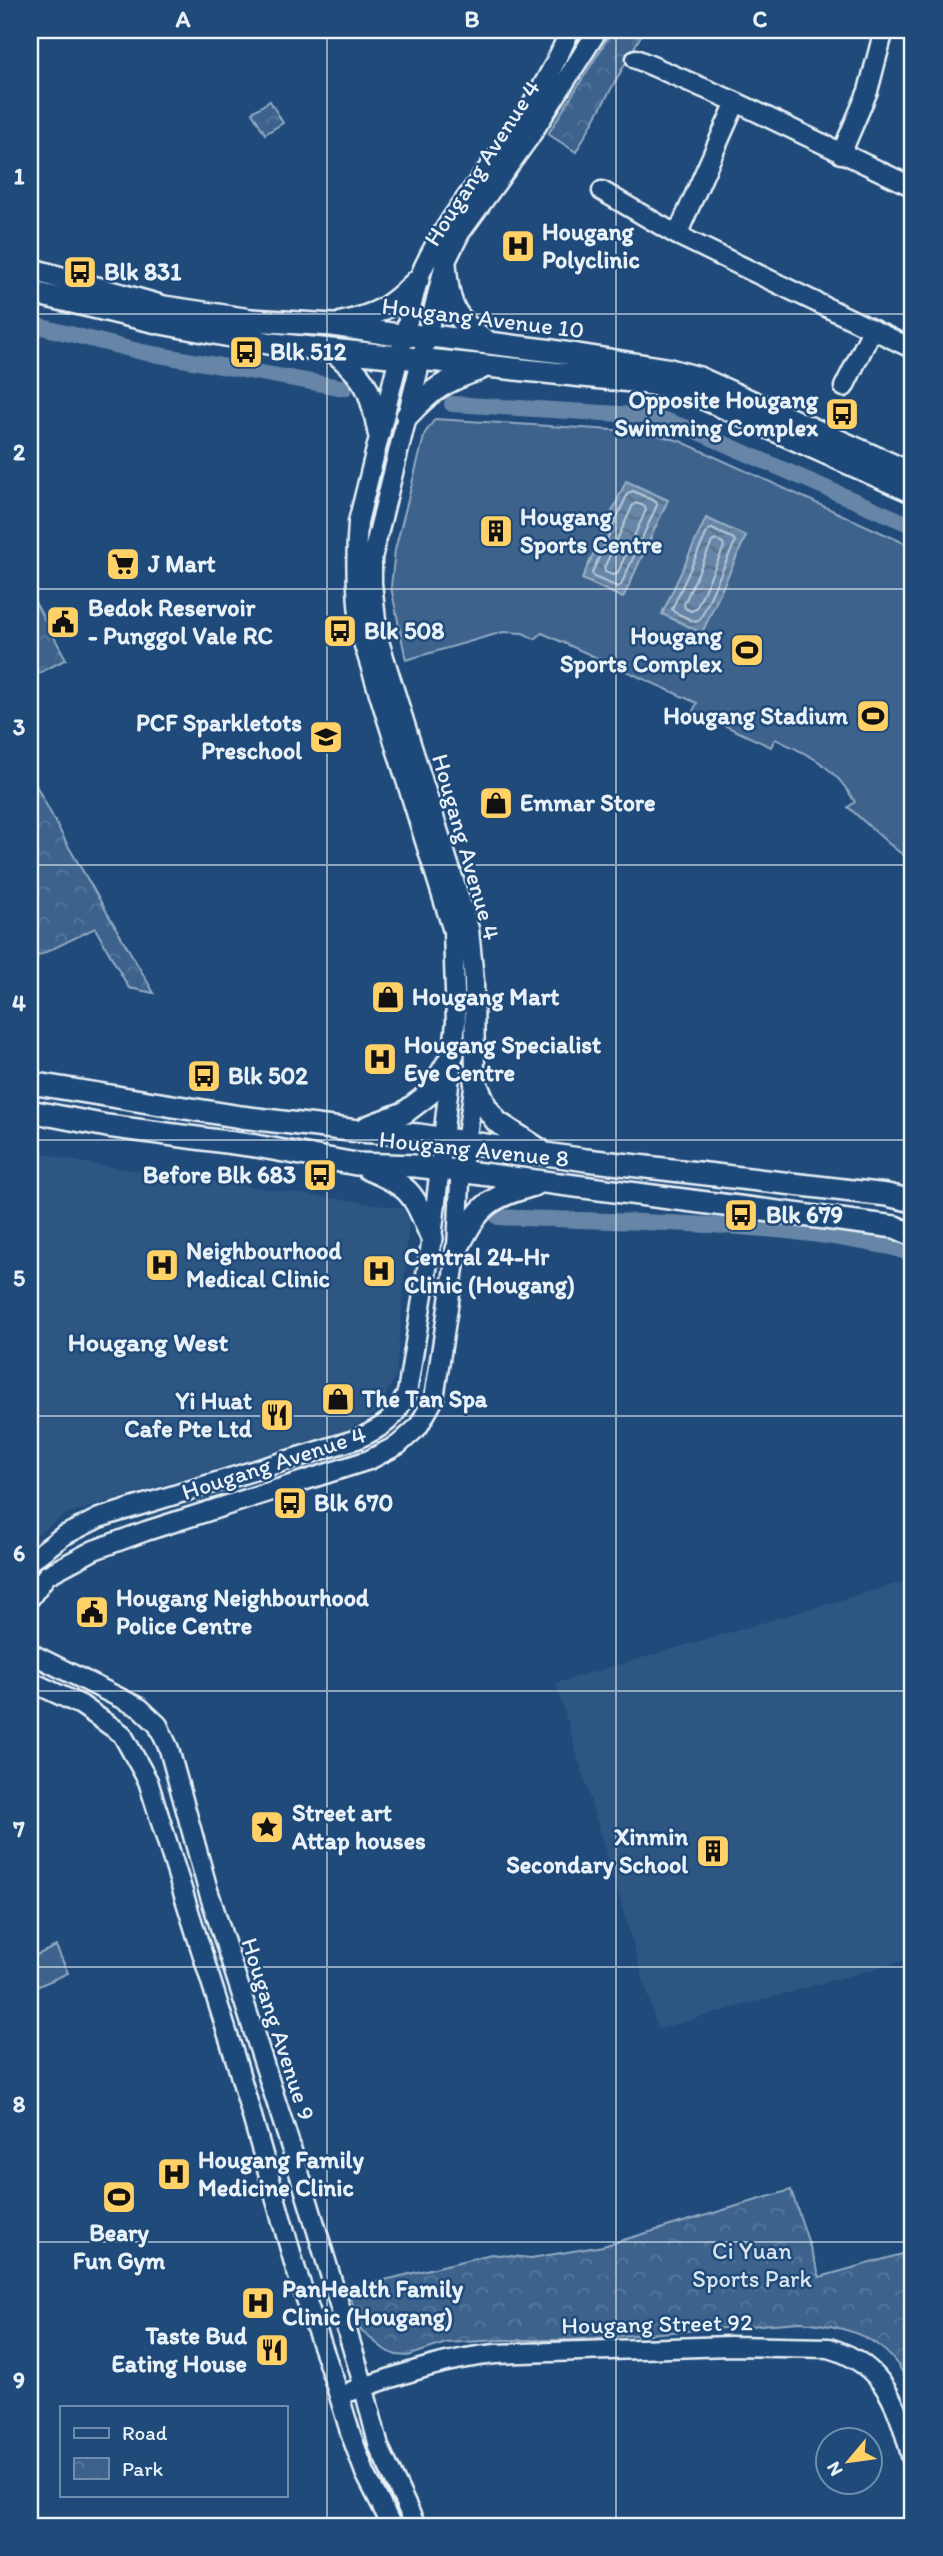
<svg xmlns="http://www.w3.org/2000/svg" width="943" height="2556" viewBox="0 0 943 2556" font-family="Itim,sans-serif">
	<style>
		.built { fill: #2e5683 }
		.grass { fill: #3c628c; stroke: #92aac2; stroke-width: 2 }
		.park { fill: url(#park-crowns); stroke: #92aac2; stroke-width: 2 }
		.water { fill: url(#water-waves); stroke: #9ab0c7; stroke-width: 2 }
		.lines { fill: none; stroke-linecap: round; stroke-linejoin: round }
		.shore { stroke: #b4c6d8; stroke-width: 2 }
		.canal { stroke: #6685a7; stroke-width: 16 }
		.minor-casing { stroke: #e8f1f8; stroke-width: 23 }
		.major-casing { stroke: #e8f1f8; stroke-width: 26 }
		.minor { stroke: #1f4a7a; stroke-width: 18 }
		.major { stroke: #1f4a7a; stroke-width: 21 }
		.grid { fill: none; stroke: #e8f1f8; stroke-width: 2; stroke-opacity: 0.55 }
		.labels { text-anchor: middle; stroke-width: 5; stroke-linejoin: round; paint-order: stroke }
		.street-label { font-size: 24px; fill: #e8f1f8; stroke: #1f4a7a }
		.poi-label { font-size: 24px; font-weight: bold; fill: #e8f1f8; stroke: #1f4a7a; text-anchor: start }
		.park-label { font-size: 24px; fill: #d7e3ed; stroke: #1f4a7a }
		.neighbourhood-label { font-size: 26px; font-weight: bold; fill: #e8f1f8; stroke: #1f4a7a }
		.neatline { fill: none; stroke: #e8f1f8; stroke-width: 2.5 }
		.grid-label { font-size: 23px; text-anchor: middle; font-weight: bold; fill: #e8f1f8 }
	</style>
	<defs>
		<pattern id="park-crowns" width="20" height="18" patternUnits="userSpaceOnUse" patternTransform="scale(1.75)"><rect width="20" height="18" fill="#3c628c"/><path d="M2 6a3 3 0 1 1 6 0M12 15a3 3 0 1 1 6 0" fill="none" stroke="#58799d"/></pattern>
		<pattern id="water-waves" width="16" height="10" patternUnits="userSpaceOnUse" patternTransform="scale(1.75)"><rect width="16" height="10" fill="#6685a7"/><path d="M0 5q4-4 8 0t8 0" fill="none" stroke="#596d82"/></pattern>
	</defs>
	<rect width="100%" height="100%" fill="#1f4a7a"/>
	<filter id="ink" filterUnits="userSpaceOnUse"><feTurbulence type="fractalNoise" baseFrequency=".0143" numOctaves="2"/><feDisplacementMap in="SourceGraphic" scale="14" xChannelSelector="R" yChannelSelector="G"/><feConvolveMatrix kernelMatrix="1 2 1 2 8 2 1 2 1" color-interpolation-filters="sRGB"/></filter>
	<g filter="url(#ink)">
		<path class="built" d="M30,1150L84,1163L402,1208L409,1220L396,1376L375,1413L347,1430L67,1514L30,1539Z
			M913,1579V1958L658,2029L556,1683Z"/>
		<path class="grass" d="M435,419L646,432L680,441L913,547V863L888,843L848,807L855,802C834,766 812,756 775,739L771,747L693,711L697,703L542,633L535,639L523,633L503,632L406,660L391,587L395,550L425,433Z
			M56,1946L68,1973L30,1990V1958Z"/>
		<path class="park" d="M613,30H644L576,152L548,134Z
			M270,101L283,123L265,134L252,112Z
			M30,593L66,659L30,678Z
			M30,774L67,844L154,993L129,988L95,928L30,960Z
			M791,2190L820,2277L913,2251V2398C898,2342 853,2326 800,2322L571,2340H501L446,2343L408,2356L396,2355L385,2350L361,2331L348,2289L491,2254L531,2258L603,2246Z"/>
		<path class="water" d="M626,481L668,500L623,598L582,579Z
			M706,518L746,536L702,633L662,614Z"/>
		<g class="lines">
			<path class="shore" d="M633,491L656,502L657,505L621,585L618,587L594,577L592,573L628,493Z
				M636,503L644,506L646,510L617,574L613,575L605,572L604,568L633,505Z
				M712,529L734,539L735,542L700,620L696,622L674,612L672,609L708,530Z
				M716,540L723,543L724,547L696,609L691,611L685,608L684,604L712,542Z"/>
			<path class="canal" d="M30,324L142,352L345,388
				M452,404L653,416L693,430L913,526
				M498,1217C619,1223 743,1220 862,1242C878,1245 900,1247 913,1256"/>
			<g class="minor-casing">
				<path id="minor" d="M911,30L913,31
					M636,59L736,102L913,187
					M841,154L868,91L884,30
					M602,191L677,235L913,349
					M677,235L736,102
					M844,387L872,330
					M30,1561L63,1536L99,1518L357,1439C384,1427 394,1420 407,1393L432,1238L456,1022L453,931L362,639C356,599 355,561 358,522L418,280C441,223 482,180 516,130C534,103 558,60 570,30
					M30,1598L47,1575L94,1550L146,1531L369,1460L398,1445L418,1427L434,1399L457,1249L460,1182L475,1081L474,980L469,929L378,638L372,583V558L445,263L460,233L529,138L598,30
					M30,1653L140,1708L158,1725L169,1749L208,1890L304,2188L361,2377L379,2447L416,2526
					M30,1681L81,1705L122,1734L148,1781L237,2064L296,2270L336,2386L351,2435L365,2473L392,2526
					M352,2391C399,2375 447,2358 496,2354L729,2346L829,2348C888,2365 899,2411 913,2463"/>
			</g>
			<g class="major-casing">
				<path id="major" d="M445,263C448,304 452,318 488,342
					M30,269L164,307L251,320L333,325L391,334L439,337L553,351L666,369L699,378L913,474
					M30,292L161,323L273,344L641,382L689,392L913,492
					M342,323C380,314 391,307 418,280
					M332,350C367,378 371,390 379,433
					M407,416C432,389 445,381 480,369
					M475,1081L486,1107L497,1122L540,1150
					M30,1083L241,1117L358,1131L419,1135L586,1160L887,1195L913,1201
					M30,1111L107,1126L256,1146L356,1164L416,1166L474,1173L895,1227L913,1235
					M367,1127L404,1113L429,1094L453,1054
					M368,1169C414,1188 413,1195 432,1238
					M457,1249C479,1206 487,1198 534,1185"/>
			</g>
			<use href="#minor" class="minor"/>
			<use href="#major" class="major"/>
		</g>
	</g>
	<path class="grid" d="M327,30V2526M616,30V2526M30,314H913M30,589H913M30,865H913M30,1140H913M30,1416H913M30,1691H913M30,1967H913M30,2242H913"/>
	<defs>
		<g id="hospital-square" transform="scale(1.75)"><rect x="-9" y="-9" width="18" height="18" rx="4" fill="#ffd166" stroke="#1f4a7a"/><path d="M-5-5h3v3.5h4V-5h3V5h-3V1.5h-4V5h-3Z" fill="#111"/></g>
		<g id="bus-square" transform="scale(1.75)"><rect x="-9" y="-9" width="18" height="18" rx="4" fill="#ffd166" stroke="#1f4a7a"/><path d="M-5-6H5V4H4V6H2V4H-2V6H-4V4H-5ZM-3.5-4V0h7V-4ZM-3.5 1.2v1.5H-2V1.2ZM2 1.2v1.5H3.5V1.2Z" fill="#111"/></g>
		<g id="building-square" transform="scale(1.75)"><rect x="-9" y="-9" width="18" height="18" rx="4" fill="#ffd166" stroke="#1f4a7a"/><path d="M-4-6H4V6H1V3H-1V6H-4ZM-2.5-4.3h1.7v1.8h-1.7ZM.8-4.3h1.7v1.8H.8ZM-2.5-1h1.7V.8h-1.7ZM.8-1h1.7V.8H.8Z" fill="#111"/></g>
		<g id="supermarket-square" transform="scale(1.75)"><rect x="-9" y="-9" width="18" height="18" rx="4" fill="#ffd166" stroke="#1f4a7a"/><path d="M-6-5.5h2.5l.6 2H6L4.5 2H-2.5L-4.4-4H-6ZM-1.5 3.2a1.3 1.3 0 1 0 .1 0ZM3 3.2a1.3 1.3 0 1 0 .1 0Z" fill="#111"/></g>
		<g id="civic-square" transform="scale(1.75)"><rect x="-9" y="-9" width="18" height="18" rx="4" fill="#ffd166" stroke="#1f4a7a"/><path d="M-.6-6.5H3V-4.5H.6V-3L4-1V1h2V6H-6V1h2V-1L-.6-3ZM-1.2 2.5V6h2.4V2.5Z" fill="#111"/></g>
		<g id="stadium-square" transform="scale(1.75)"><rect x="-9" y="-9" width="18" height="18" rx="4" fill="#ffd166" stroke="#1f4a7a"/><path d="M0-5a6.5 5 0 1 0 0 10a6.5 5 0 1 0 0-10ZM-3.5-1.8h7v3.6h-7Z" fill="#111"/></g>
		<g id="school-square" transform="scale(1.75)"><rect x="-9" y="-9" width="18" height="18" rx="4" fill="#ffd166" stroke="#1f4a7a"/><path d="M0-5L7-2L0 1L-7-2ZM-4 1L0 2.5L4 1V4Q0 6-4 4Z" fill="#111"/></g>
		<g id="shop-square" transform="scale(1.75)"><rect x="-9" y="-9" width="18" height="18" rx="4" fill="#ffd166" stroke="#1f4a7a"/><path d="M-5-2.5h2.3a2.7 3.5 0 0 1 5.4 0H5L5.5 6h-11ZM-1.5-2.5h3a1.5 2.3 0 0 0-3 0Z" fill="#111"/></g>
		<g id="restaurant-square" transform="scale(1.75)"><rect x="-9" y="-9" width="18" height="18" rx="4" fill="#ffd166" stroke="#1f4a7a"/><path d="M-5-6h1v4h1v-4h1v4h1v-4h1v5L-1.5 .5V6h-2V.5L-5-1ZM5-6V6H3V1.5H1.5Q1.5-4 5-6Z" fill="#111"/></g>
		<g id="sight-square" transform="scale(1.75)"><rect x="-9" y="-9" width="18" height="18" rx="4" fill="#ffd166" stroke="#1f4a7a"/><path d="M0-6L1.8-2.2L6-1.7L2.9 1.2L3.7 5.4L0 3.3L-3.7 5.4L-2.9 1.2L-6-1.7L-1.8-2.2Z" fill="#111"/></g>
	</defs>
	<g fill-rule="evenodd">
		<use href="#hospital-square" x="518" y="246"/>
		<use href="#bus-square" x="80" y="272"/>
		<use href="#bus-square" x="246" y="352"/>
		<use href="#bus-square" x="842" y="414"/>
		<use href="#building-square" x="496" y="531"/>
		<use href="#supermarket-square" x="123" y="564"/>
		<use href="#civic-square" x="63" y="622"/>
		<use href="#bus-square" x="340" y="631"/>
		<use href="#stadium-square" x="747" y="650"/>
		<use href="#stadium-square" x="873" y="716"/>
		<use href="#school-square" x="326" y="737"/>
		<use href="#shop-square" x="496" y="803"/>
		<use href="#shop-square" x="388" y="997"/>
		<use href="#hospital-square" x="380" y="1059"/>
		<use href="#bus-square" x="204" y="1076"/>
		<use href="#bus-square" x="320" y="1175"/>
		<use href="#bus-square" x="741" y="1215"/>
		<use href="#hospital-square" x="162" y="1265"/>
		<use href="#hospital-square" x="379" y="1271"/>
		<use href="#shop-square" x="338" y="1399"/>
		<use href="#restaurant-square" x="277" y="1415"/>
		<use href="#bus-square" x="290" y="1503"/>
		<use href="#civic-square" x="92" y="1612"/>
		<use href="#sight-square" x="267" y="1827"/>
		<use href="#building-square" x="713" y="1851"/>
		<use href="#hospital-square" x="174" y="2174"/>
		<use href="#stadium-square" x="119" y="2197"/>
		<use href="#hospital-square" x="258" y="2303"/>
		<use href="#restaurant-square" x="272" y="2350"/>
	</g>
	<g class="labels">
		<g class="street-label">
			<text transform="translate(482 163) rotate(-57)" y="8">Hougang Avenue 4</text>
			<text transform="translate(483 318) rotate(7)" y="8">Hougang Avenue 10</text>
			<text transform="translate(466 847) rotate(74)" y="8">Hougang Avenue 4</text>
			<text transform="translate(474 1149) rotate(6)" y="8">Hougang Avenue 8</text>
			<text transform="translate(274 1463) rotate(-18)" y="8">Hougang Avenue 4</text>
			<text transform="translate(278 2029) rotate(72)" y="8">Hougang Avenue 9</text>
			<text transform="translate(657 2324) rotate(-1)" y="8">Hougang Street 92</text>
		</g>
		<g class="poi-label">
			<text x="542" y="240">Hougang<tspan x="542" dy="28">Polyclinic</tspan></text>
			<text x="104" y="280">Blk 831</text>
			<text x="270" y="360">Blk 512</text>
			<text x="818" y="408" text-anchor="end">Opposite Hougang<tspan x="818" dy="28">Swimming Complex</tspan></text>
			<text x="520" y="525">Hougang<tspan x="520" dy="28">Sports Centre</tspan></text>
			<text x="148" y="572">J Mart</text>
			<text x="88" y="616">Bedok Reservoir<tspan x="88" dy="28">- Punggol Vale RC</tspan></text>
			<text x="364" y="639">Blk 508</text>
			<text x="722" y="644" text-anchor="end">Hougang<tspan x="722" dy="28">Sports Complex</tspan></text>
			<text x="848" y="724" text-anchor="end">Hougang Stadium</text>
			<text x="302" y="731" text-anchor="end">PCF Sparkletots<tspan x="302" dy="28">Preschool</tspan></text>
			<text x="520" y="811">Emmar Store</text>
			<text x="412" y="1005">Hougang Mart</text>
			<text x="404" y="1053">Hougang Specialist<tspan x="404" dy="28">Eye Centre</tspan></text>
			<text x="228" y="1084">Blk 502</text>
			<text x="296" y="1183" text-anchor="end">Before Blk 683</text>
			<text x="766" y="1223">Blk 679</text>
			<text x="186" y="1259">Neighbourhood<tspan x="186" dy="28">Medical Clinic</tspan></text>
			<text x="404" y="1265">Central 24-Hr<tspan x="404" dy="28">Clinic (Hougang)</tspan></text>
			<text x="362" y="1407">The Tan Spa</text>
			<text x="252" y="1409" text-anchor="end">Yi Huat<tspan x="252" dy="28">Cafe Pte Ltd</tspan></text>
			<text x="314" y="1511">Blk 670</text>
			<text x="116" y="1606">Hougang Neighbourhood<tspan x="116" dy="28">Police Centre</tspan></text>
			<text x="292" y="1821">Street art<tspan x="292" dy="28">Attap houses</tspan></text>
			<text x="688" y="1845" text-anchor="end">Xinmin<tspan x="688" dy="28">Secondary School</tspan></text>
			<text x="198" y="2168">Hougang Family<tspan x="198" dy="28">Medicine Clinic</tspan></text>
			<text x="119" y="2241" text-anchor="middle">Beary<tspan x="119" dy="28">Fun Gym</tspan></text>
			<text x="282" y="2297">PanHealth Family<tspan x="282" dy="28">Clinic (Hougang)</tspan></text>
			<text x="247" y="2344" text-anchor="end">Taste Bud<tspan x="247" dy="28">Eating House</tspan></text>
		</g>
		<g class="park-label">
			<text x="752" y="2259">Ci Yuan<tspan x="752" dy="28">Sports Park</tspan></text>
		</g>
		<g class="neighbourhood-label">
			<text x="148" y="1351">Hougang West</text>
		</g>
	</g>
	<rect width="943" height="2556" fill="none" stroke="#1f4a7a" stroke-width="77"/>
	<rect x="60" y="2406" width="228" height="91" fill="#1f4a7a" stroke="#6f8dac" stroke-width="2"/>
	<rect x="74" y="2428" width="35" height="10" fill="#1f4a7a" stroke="#6f8dac" stroke-width="2"/>
	<text x="122" y="2440" font-size="21" fill="#e8f1f8">Road</text>
	<rect x="74" y="2458" width="35" height="21" fill="url(#park-crowns)" stroke="#6f8dac" stroke-width="2"/>
	<text x="122" y="2476" font-size="21" fill="#e8f1f8">Park</text>
	<g transform="translate(849 2461) rotate(241)"><circle r="33" fill="#1f4a7a" stroke="#6f8dac" stroke-width="2"/>
	<path d="M0-5L12 26L0 18L-12 26Z" fill="#ffd166"/>
	<text y="-10" font-size="19" font-weight="bold" text-anchor="middle" fill="#e8f1f8">N</text>
	</g>
	<rect x="38" y="38" width="866" height="2480" class="neatline"/>
	<g class="grid-label">
		<text x="183" y="27">A</text>
		<text x="472" y="27">B</text>
		<text x="760" y="27">C</text>
		<text x="19" y="184">1</text>
		<text x="19" y="460">2</text>
		<text x="19" y="735">3</text>
		<text x="19" y="1011">4</text>
		<text x="19" y="1286">5</text>
		<text x="19" y="1561">6</text>
		<text x="19" y="1837">7</text>
		<text x="19" y="2112">8</text>
		<text x="19" y="2388">9</text>
	</g>
</svg>
